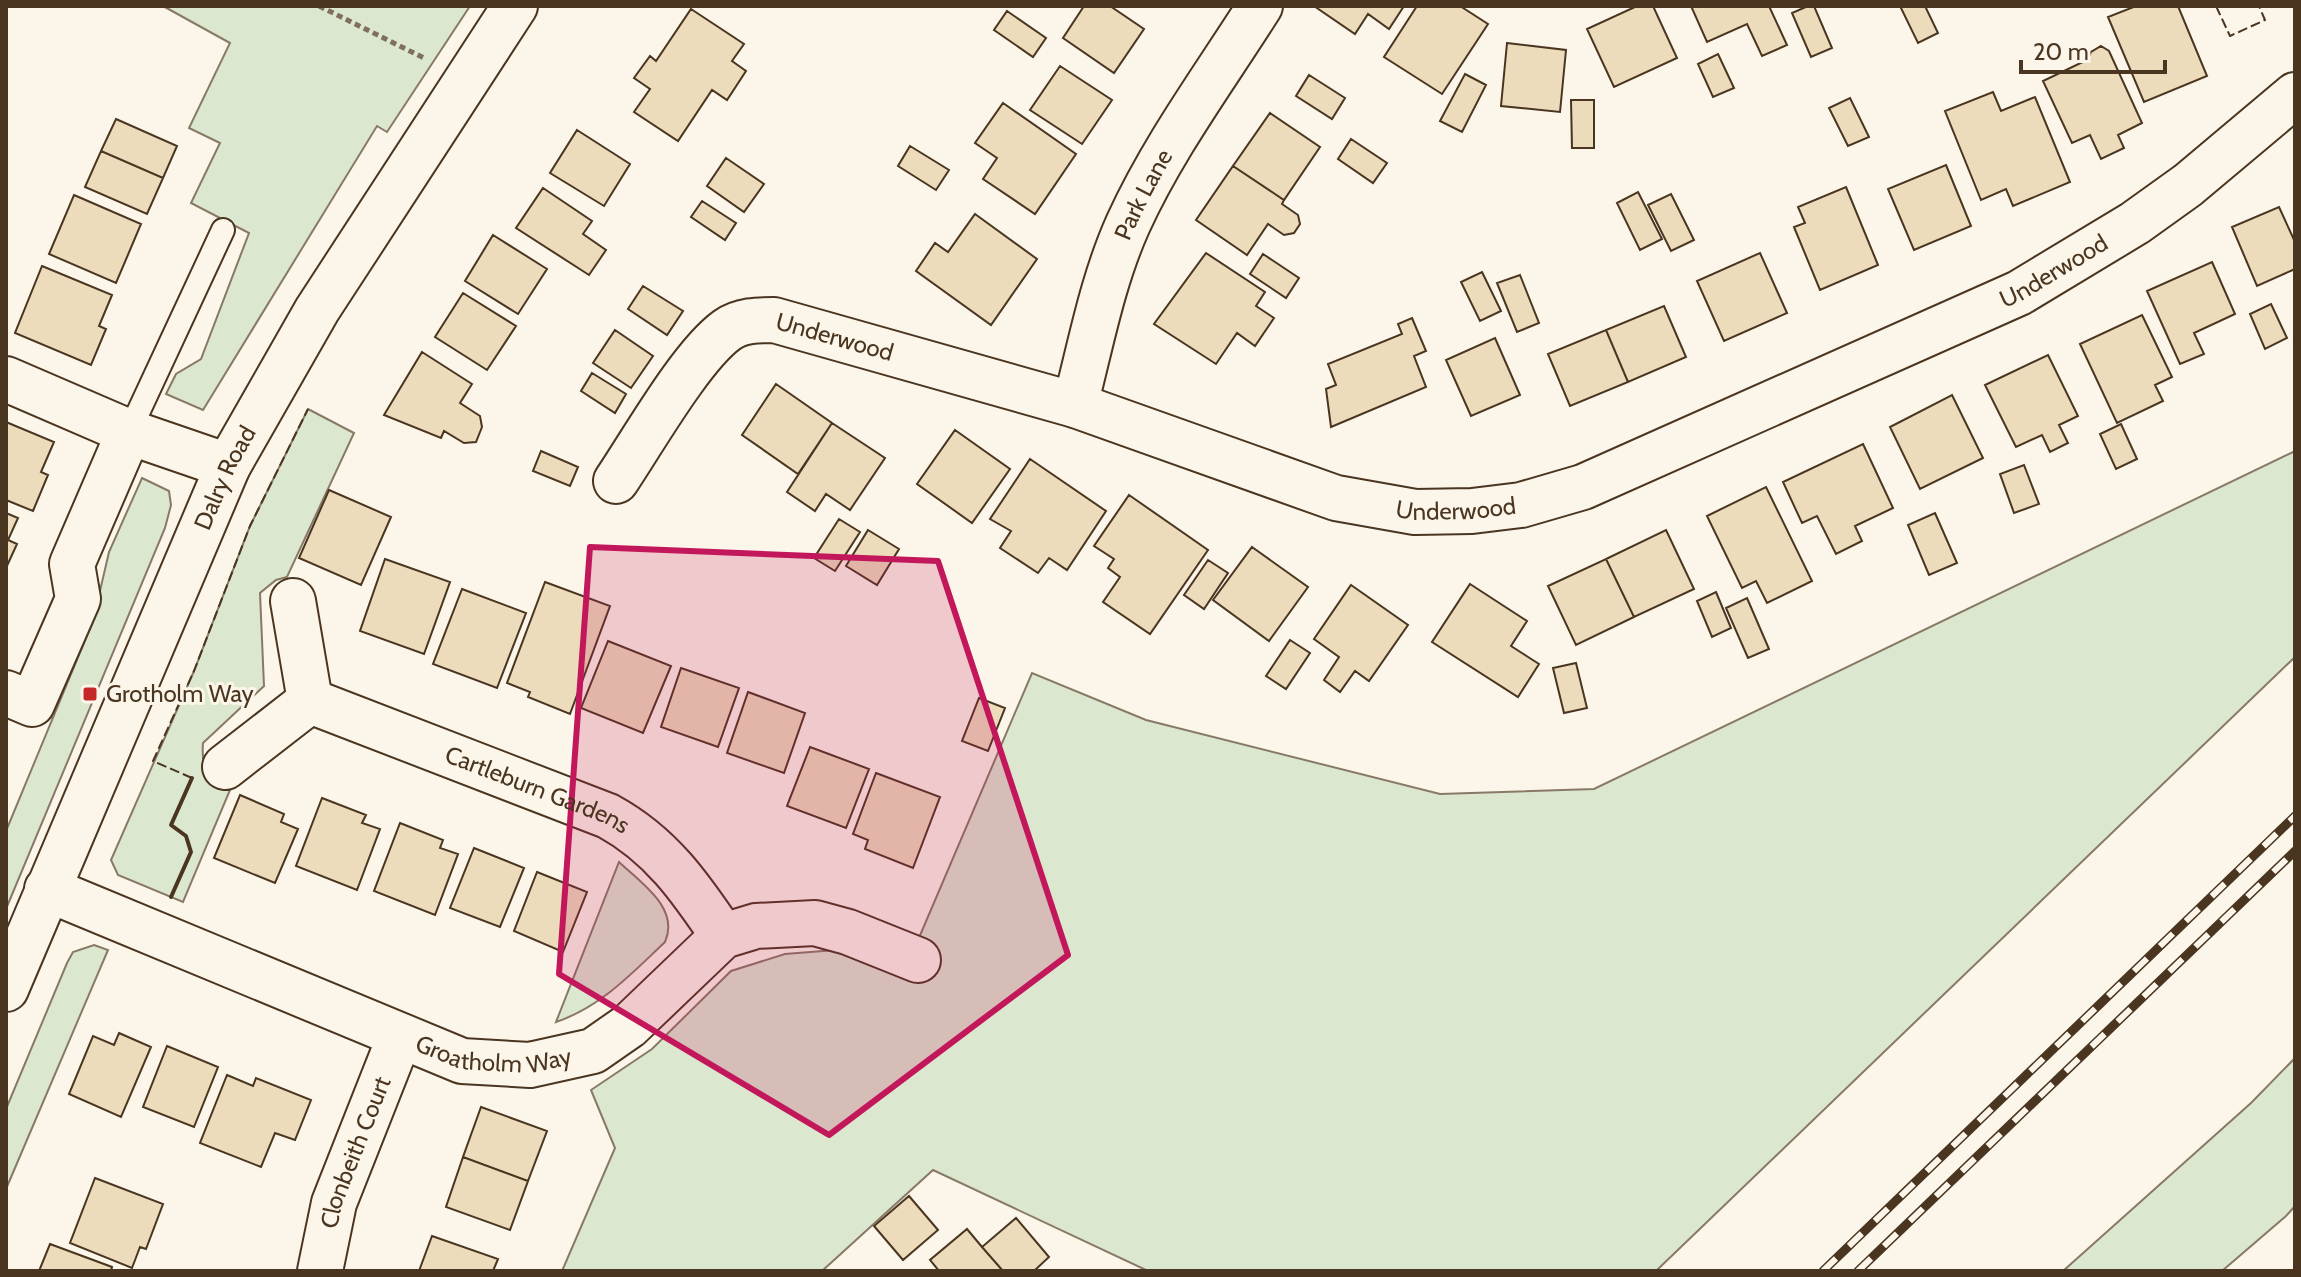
<svg xmlns="http://www.w3.org/2000/svg" width="2301" height="1277" viewBox="0 0 2301 1277" font-family="Cabin,sans-serif">
	<style>
		.green { fill: #dce7d0; stroke: #887966; stroke-width: 2 }
		.building { fill: #ecdcbc; stroke: #4a3520; stroke-width: 2 }
		.lines { fill: none; stroke-linecap: round; stroke-linejoin: round }
		.lane-casing { stroke: #4a3520; stroke-width: 26 }
		.street-casing { stroke: #4a3520; stroke-width: 48 }
		.highway-casing { stroke: #4a3520; stroke-width: 48 }
		.path { stroke: #7f6f5c; stroke-width: 5; stroke-dasharray: 6 4; stroke-linecap: butt }
		.lane { stroke: #fbf6e9; stroke-width: 22 }
		.street { stroke: #fbf6e9; stroke-width: 44 }
		.highway { stroke: #fbf6e9; stroke-width: 44 }
		.rail-casing { stroke: #4a3520; stroke-width: 9 }
		.rail { stroke: #fbf6e9; stroke-width: 6; stroke-dasharray: 18; stroke-linecap: butt }
		.fence { stroke: #4a3520; stroke-width: 2; stroke-dasharray: 10 4; stroke-linecap: butt }
		.wall { stroke: #4a3520; stroke-width: 4 }
		.marked { fill: #c2185b; fill-opacity: 0.2; stroke: #c2185b; stroke-width: 6; stroke-linejoin: round }
		.poi-dot { fill: #c62828; stroke: #fbf6e9; stroke-width: 3 }
		.labels { text-anchor: middle; stroke-width: 6; stroke-linejoin: round; paint-order: stroke }
		.street-label { font-size: 24px; fill: #4a3520; stroke: #fbf6e9 }
		.poi-label { font-size: 24px; fill: #4a3520; stroke: #fbf6e9; text-anchor: start }
	</style>
	<rect width="100%" height="100%" fill="#fbf6e9"/>
	<path class="green" d="M163,6H470L387,132L377,126L203,410L166,394L176,374L201,359L249,233L191,203L220,143L189,128L230,43Z
		M308,409L354,433L287,577L276,580L260,593L264,686L203,743C201,770 207,778 230,790L183,902L118,875L111,860L194,671L250,526Z
		M2295,451V657L1656,1271H1148L933,1170L822,1271H562L615,1148L591,1090L652,1049L731,971L785,954L836,950L904,973L1032,673L1146,720L1440,794L1594,789Z
		M142,478L169,491L171,505L165,528L6,909V831L93,621L109,552Z
		M619,862C641,883 680,908 665,942C632,973 601,1007 556,1022Z
		M94,945L108,950L6,1189V1109L67,963L73,952Z
		M2295,1058V1206L2286,1216L2222,1271H2063L2251,1103Z"/>
	<path class="building" d="M1084,6H1110L1144,29L1114,73L1063,38Z
		M1314,6H1404L1389,29L1368,14L1355,34Z
		M1417,6H1460L1488,24L1442,94L1384,57Z
		M1637,6H1653L1677,58L1614,87L1587,29Z
		M1691,6H1769L1787,45L1762,56L1747,24L1707,42Z
		M1808,6H1814L1832,48L1811,57L1792,13Z
		M1900,6H1925L1938,33L1918,43Z
		M2136,6H2178L2207,76L2144,102L2108,17Z
		M691,9L744,44L732,61L746,71L727,100L712,90L678,141L634,112L650,89L634,78L650,56L656,61Z
		M1007,11L1046,38L1033,57L994,30Z
		M1507,43L1566,50L1560,112L1501,106Z
		M2101,46L2109,51L2142,123L2118,135L2124,148L2101,159L2090,135L2072,143L2043,81L2087,60L2091,52Z
		M1718,54L1734,88L1713,97L1698,64Z
		M1060,66L1112,100L1082,144L1030,110Z
		M1465,74L1486,85L1462,132L1440,121Z
		M1309,75L1345,98L1332,119L1296,96Z
		M1993,92L2001,111L2035,97L2070,182L2013,206L2006,189L1981,200L1945,111Z
		M1850,98L1869,137L1848,146L1829,108Z
		M1571,100H1594V148H1572Z
		M1003,103L1076,154L1035,214L983,179L997,158L975,143Z
		M1270,113L1320,147L1284,200L1233,166Z
		M116,119L177,146L163,178L101,151Z
		M577,130L630,164L604,206L550,173Z
		M1351,139L1387,163L1373,183L1338,159Z
		M910,146L949,170L936,190L898,166Z
		M101,151L163,178L147,214L85,187Z
		M726,158L764,184L744,212L707,186Z
		M1946,165L1971,226L1914,250L1888,189Z
		M1233,166L1284,200L1282,204L1298,215L1300,224L1294,233L1284,235L1268,224L1247,255L1196,220Z
		M1846,187L1878,265L1820,290L1794,227L1805,223L1798,207Z
		M543,188L592,221L583,234L606,250L589,275L516,228Z
		M1638,192L1662,239L1640,250L1617,203Z
		M1671,194L1694,240L1671,251L1648,205Z
		M74,195L141,224L116,283L49,254Z
		M702,201L736,223L725,240L691,217Z
		M2279,207L2295,242V269L2257,286L2232,227Z
		M975,214L1037,259L991,325L916,271L935,243L948,252Z
		M493,235L547,269L518,314L465,281Z
		M1206,253L1265,292L1256,306L1274,318L1255,346L1237,333L1216,364L1154,324Z
		M1760,253L1787,313L1724,341L1697,281Z
		M1263,254L1299,278L1286,298L1250,274Z
		M2212,262L2235,314L2194,333L2204,354L2180,364L2147,291Z
		M42,266L112,295L99,326L106,329L91,365L15,333Z
		M1482,272L1501,311L1480,321L1461,282Z
		M1520,275L1539,323L1517,332L1497,283Z
		M643,286L683,311L667,335L628,309Z
		M463,293L516,326L487,370L435,337Z
		M2271,304L2287,338L2265,349L2250,314Z
		M1664,306L1686,357L1628,382L1606,330Z
		M2142,315L2172,377L2155,385L2163,401L2117,423L2080,344Z
		M1412,318L1426,351L1414,356L1426,387L1331,427L1326,389L1336,385L1328,364L1402,334L1398,324Z
		M615,330L653,356L631,388L593,363Z
		M1606,330L1628,382L1570,406L1548,354Z
		M1495,338L1520,395L1471,416L1446,360Z
		M422,352L472,384L460,403L480,416L482,427L476,442L464,443L444,431L441,438L384,415Z
		M2048,355L2078,416L2059,425L2068,443L2050,452L2042,435L2016,447L1985,385Z
		M592,373L626,394L615,413L581,391Z
		M776,384L832,423L798,474L742,435Z
		M1952,395L1983,458L1920,489L1890,427Z
		M6,422L54,442L41,472L48,475L33,511L6,500Z
		M832,423L885,458L850,510L826,494L815,511L787,492Z
		M2121,424L2137,459L2116,469L2100,434Z
		M955,430L1010,469L972,523L917,484Z
		M1863,444L1893,508L1855,526L1862,541L1836,554L1817,516L1802,523L1783,482Z
		M541,451L578,467L570,486L533,471Z
		M1030,459L1106,511L1067,570L1049,558L1038,573L1000,548L1011,531L990,519Z
		M2024,465L2039,504L2014,513L2000,474Z
		M1766,487L1812,581L1767,603L1756,581L1742,588L1707,516Z
		M329,490L391,517L361,585L299,558Z
		M1129,495L1208,550L1150,634L1103,602L1120,577L1108,568L1114,559L1094,546Z
		M6,513L18,518L8,540L17,544L6,568Z
		M1935,513L1957,563L1929,575L1908,525Z
		M839,519L860,532L835,571L814,558Z
		M868,530L899,549L877,585L846,566Z
		M1666,530L1694,589L1634,617L1606,559Z
		M1252,547L1308,587L1269,641L1213,600Z
		M385,559L450,582L424,654L360,631Z
		M1606,559L1634,617L1576,645L1548,586Z
		M1208,560L1228,573L1204,609L1184,595Z
		M545,582L610,606L570,714L528,697L530,692L507,683Z
		M1470,584L1527,621L1511,646L1539,664L1518,697L1432,642Z
		M1351,585L1408,625L1369,681L1355,671L1340,692L1324,680L1339,657L1314,639Z
		M462,589L526,613L497,688L433,664Z
		M1716,592L1731,628L1712,637L1697,601Z
		M1747,598L1769,649L1748,658L1726,608Z
		M1290,640L1310,653L1286,689L1266,676Z
		M608,641L671,666L643,733L581,708Z
		M1576,663L1587,708L1564,713L1553,668Z
		M681,668L739,688L718,747L661,727Z
		M748,692L805,713L784,773L727,753Z
		M979,698L1005,708L988,751L962,741Z
		M810,747L869,769L846,828L787,806Z
		M876,773L940,797L913,868L865,849L868,840L853,834Z
		M240,795L284,814L281,822L298,829L275,883L214,858Z
		M322,798L366,815L362,823L380,829L357,890L296,866Z
		M400,823L443,840L440,848L458,854L435,915L374,891Z
		M474,848L524,868L500,927L450,908Z
		M537,872L587,892L563,952L514,931Z
		M119,1033L151,1047L121,1117L69,1094L93,1036L114,1045Z
		M167,1046L218,1067L194,1127L143,1107Z
		M227,1075L253,1086L256,1078L311,1100L295,1140L275,1133L261,1167L200,1143Z
		M481,1107L547,1131L528,1181L463,1157Z
		M463,1157L528,1181L510,1230L446,1207Z
		M95,1178L163,1204L146,1249L140,1247L132,1268L70,1243Z
		M909,1196L938,1230L903,1260L874,1226Z
		M1016,1218L1049,1257L1034,1271H1003L982,1247Z
		M967,1229L982,1247L1003,1271H939L930,1260Z
		M432,1236L498,1259L493,1271H419Z
		M50,1244L112,1267L111,1271H39Z"/>
	<g class="lines">
		<g class="lane-casing">
			<path id="lane" d="M129,432L223,230"/>
		</g>
		<g class="street-casing">
			<g id="street">
				<path d="M6,379L129,432L228,466"/>
				<path id="s1" d="M1075,405C1091,344 1102,282 1128,224C1163,147 1215,77 1260,6"/>
				<path id="s2" d="M616,481C643,441 691,356 727,330C741,320 758,320 774,320L1075,405L1336,498L1415,512L1472,511L1521,505L1583,487L2019,293L2135,223L2188,185L2295,95"/>
				<path d="M6,693L32,704L78,599L72,564L129,432"/>
				<path id="s3" d="M310,701L608,816C661,845 690,887 723,936"/>
				<path d="M225,767L310,701L293,601"/>
				<path id="s4" d="M47,889L462,1061L530,1065L593,1051L629,1026L723,936L756,926L815,923L848,932L918,960"/>
				<path id="s5" d="M320,1271L334,1203L400,1036"/>
			</g>
		</g>
		<g class="highway-casing">
			<g id="highway">
				<path id="s6" d="M6,989L228,466L317,310L515,6"/>
			</g>
		</g>
		<path class="path" d="M319,6L426,59"/>
		<use href="#lane" class="lane"/>
		<use href="#street" class="street"/>
		<use href="#highway" class="highway"/>
		<g class="rail-casing">
			<path id="rail" d="M1823,1271L2295,816
				M1858,1271L2295,851"/>
		</g>
		<use href="#rail" class="rail"/>
		<path class="fence" d="M2216,6L2230,36L2265,20L2259,6
			M192,778L153,761L194,671L250,526L308,409"/>
		<path class="wall" d="M171,897L191,852L186,836L171,825L192,778"/>
	</g>
	<path class="marked" d="M590,547L938,561L1068,955L829,1135L559,974Z"/>
	<rect class="poi-dot" x="82" y="686" width="16" height="16" rx="4"/>
	<g class="labels">
		<g class="street-label">
			<text dy="8" stroke="none"><textPath href="#s1" startOffset="222">Park Lane</textPath></text>
			<text dy="8" stroke="none"><textPath href="#s2" startOffset="1596">Underwood</textPath></text>
			<text dy="8" stroke="none"><textPath href="#s2" startOffset="300">Underwood</textPath></text>
			<text dy="8" stroke="none"><textPath href="#s6" startOffset="556">Dalry Road</textPath></text>
			<text dy="8" stroke="none"><textPath href="#s2" startOffset="948">Underwood</textPath></text>
			<text dy="8" stroke="none"><textPath href="#s3" startOffset="244">Cartleburn Gardens</textPath></text>
			<text dy="8" stroke="none"><textPath href="#s4" startOffset="480">Groatholm Way</textPath></text>
			<text dy="8" stroke="none"><textPath href="#s5" startOffset="124">Clonbeith Court</textPath></text>
		</g>
		<g class="poi-label">
			<text x="106" y="702">Grotholm Way</text>
		</g>
	</g>
	<rect width="2301" height="1277" fill="none" stroke="#4a3520" stroke-width="16"/>
	<path d="M2021 60v12h144v-12" fill="none" stroke="#4a3520" stroke-width="4"/>
	<text x="2033" y="60" font-size="24" fill="#4a3520" stroke="#fbf6e9" stroke-width="6" paint-order="stroke">20 m</text>
</svg>
